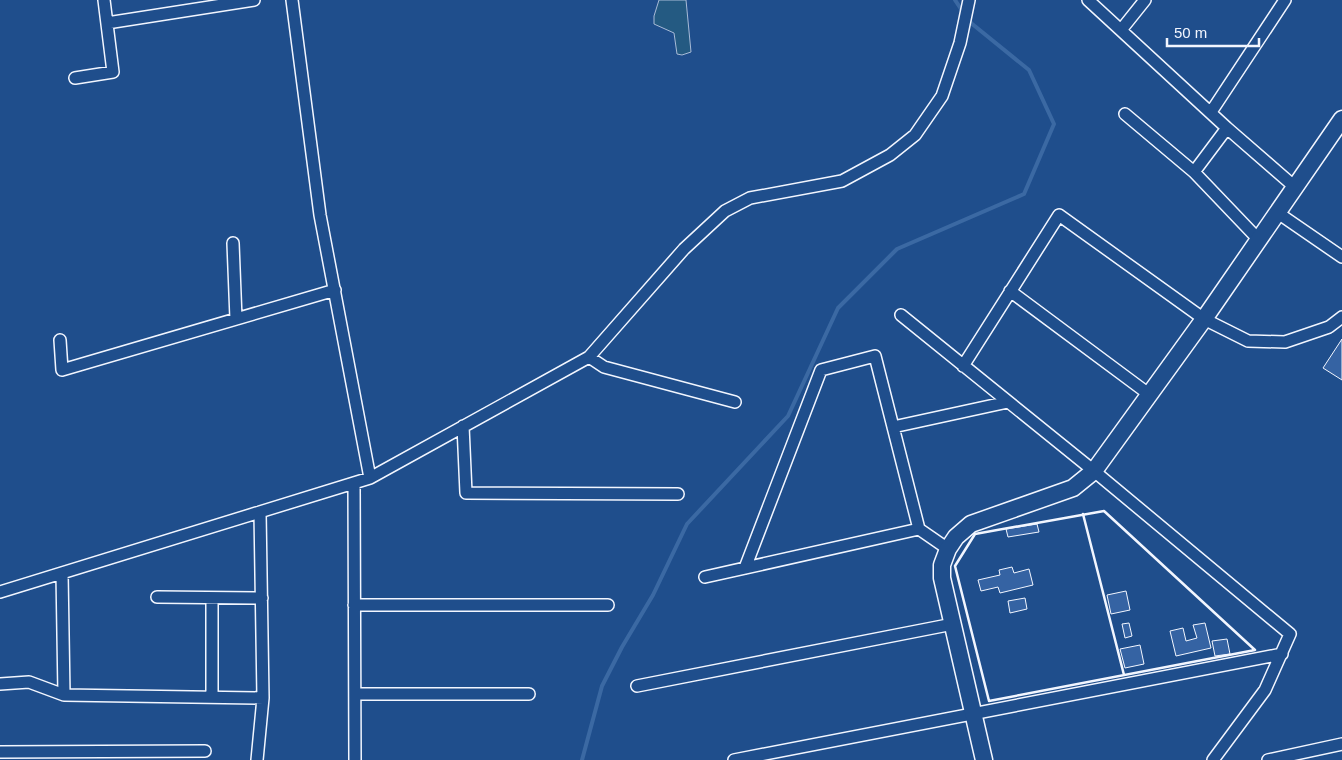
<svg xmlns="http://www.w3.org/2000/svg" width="1342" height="760" viewBox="0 0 1342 760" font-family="Helvetica,sans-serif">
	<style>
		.green { fill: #245a82; stroke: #a8bbd7 }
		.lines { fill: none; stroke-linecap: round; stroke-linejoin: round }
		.stream { stroke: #3b69a3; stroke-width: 4 }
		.building { fill: #3563a3; stroke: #f2f6ff }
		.street-casing { stroke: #f2f6ff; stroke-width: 14 }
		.secondary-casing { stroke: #f2f6ff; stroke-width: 19 }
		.street { stroke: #1f4e8c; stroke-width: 11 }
		.secondary { stroke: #1f4e8c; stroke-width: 16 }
		.wall { stroke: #f2f6ff; stroke-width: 2.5 }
	</style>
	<rect width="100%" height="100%" fill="#1f4e8c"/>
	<path class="green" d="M659,0H686L691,52L682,55L677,54L674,33L654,24V16Z"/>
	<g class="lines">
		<path class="stream" d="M955,0L963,12
			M582,760L602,686L622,647L653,595L687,524L788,416L838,308L897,249L1024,194L1054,124L1029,70L971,23L969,19"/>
	</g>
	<path class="building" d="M1342,339V380L1323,368Z
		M1037,524L1039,532L1008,537L1006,529Z
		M1012,567L1014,573L1029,569L1033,585L1000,593L998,587L981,591L978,580L1000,575L999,570Z
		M1126,591L1130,610L1111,614L1107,595Z
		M1025,598L1027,609L1010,613L1008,601Z
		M1129,623L1132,636L1125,638L1122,624Z
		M1205,623L1211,648L1176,656L1170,631L1183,628L1186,641L1197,638L1193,625Z
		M1227,639L1230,654L1215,656L1212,641Z
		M1140,645L1144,664L1125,668L1120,649Z"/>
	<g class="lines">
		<g class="street-casing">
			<path id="street" d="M292,0L320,215L370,478
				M1088,0L1227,128L1296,188
				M107,23L254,0
				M1121,30L1145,0
				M75,78L113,72L104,0
				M1211,112L1285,0
				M1125,114L1194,172L1259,240
				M1194,172L1227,128
				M1278,213L1342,257
				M233,243L236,319
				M1010,291L1150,395
				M901,315L1094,471L1290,634L1265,690L1213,760
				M60,340L62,370L335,290
				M589,357L604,367L735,402
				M963,366L1059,215L1204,319L1248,341L1285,342L1329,327L1342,317
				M463,426L466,493L678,494
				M893,427L1008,402
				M354,483L355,760
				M745,568L821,370L875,356L919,529L948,549
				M62,573L64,695
				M705,577L919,529
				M0,592L370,478L589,357L684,249L725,211L750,198L842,181L890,155L915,135L942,96L960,43L969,0
				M157,597L262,598
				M354,605H608
				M0,684L29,682L64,695L263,698
				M637,686L953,624
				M355,694H529
				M212,697V598
				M0,752L205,751
				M257,760L263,698L260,512
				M734,760L1282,654
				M1268,760L1342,744"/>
		</g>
		<g class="secondary-casing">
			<path id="secondary" d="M984,760L942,578V565L948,549L956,537L971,524L1073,488L1094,471L1204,319L1342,119"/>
		</g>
		<use href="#street" class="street"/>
		<use href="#secondary" class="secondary"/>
		<path class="wall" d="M1104,511L1255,650L989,701L955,566L975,534Z
			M1083,514L1124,675"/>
	</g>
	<path d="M1167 38v8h92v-8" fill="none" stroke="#f2f6ff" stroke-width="2.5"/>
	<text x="1174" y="38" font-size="15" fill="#f2f6ff" stroke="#1f4e8c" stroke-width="4" paint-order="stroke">50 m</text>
</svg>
